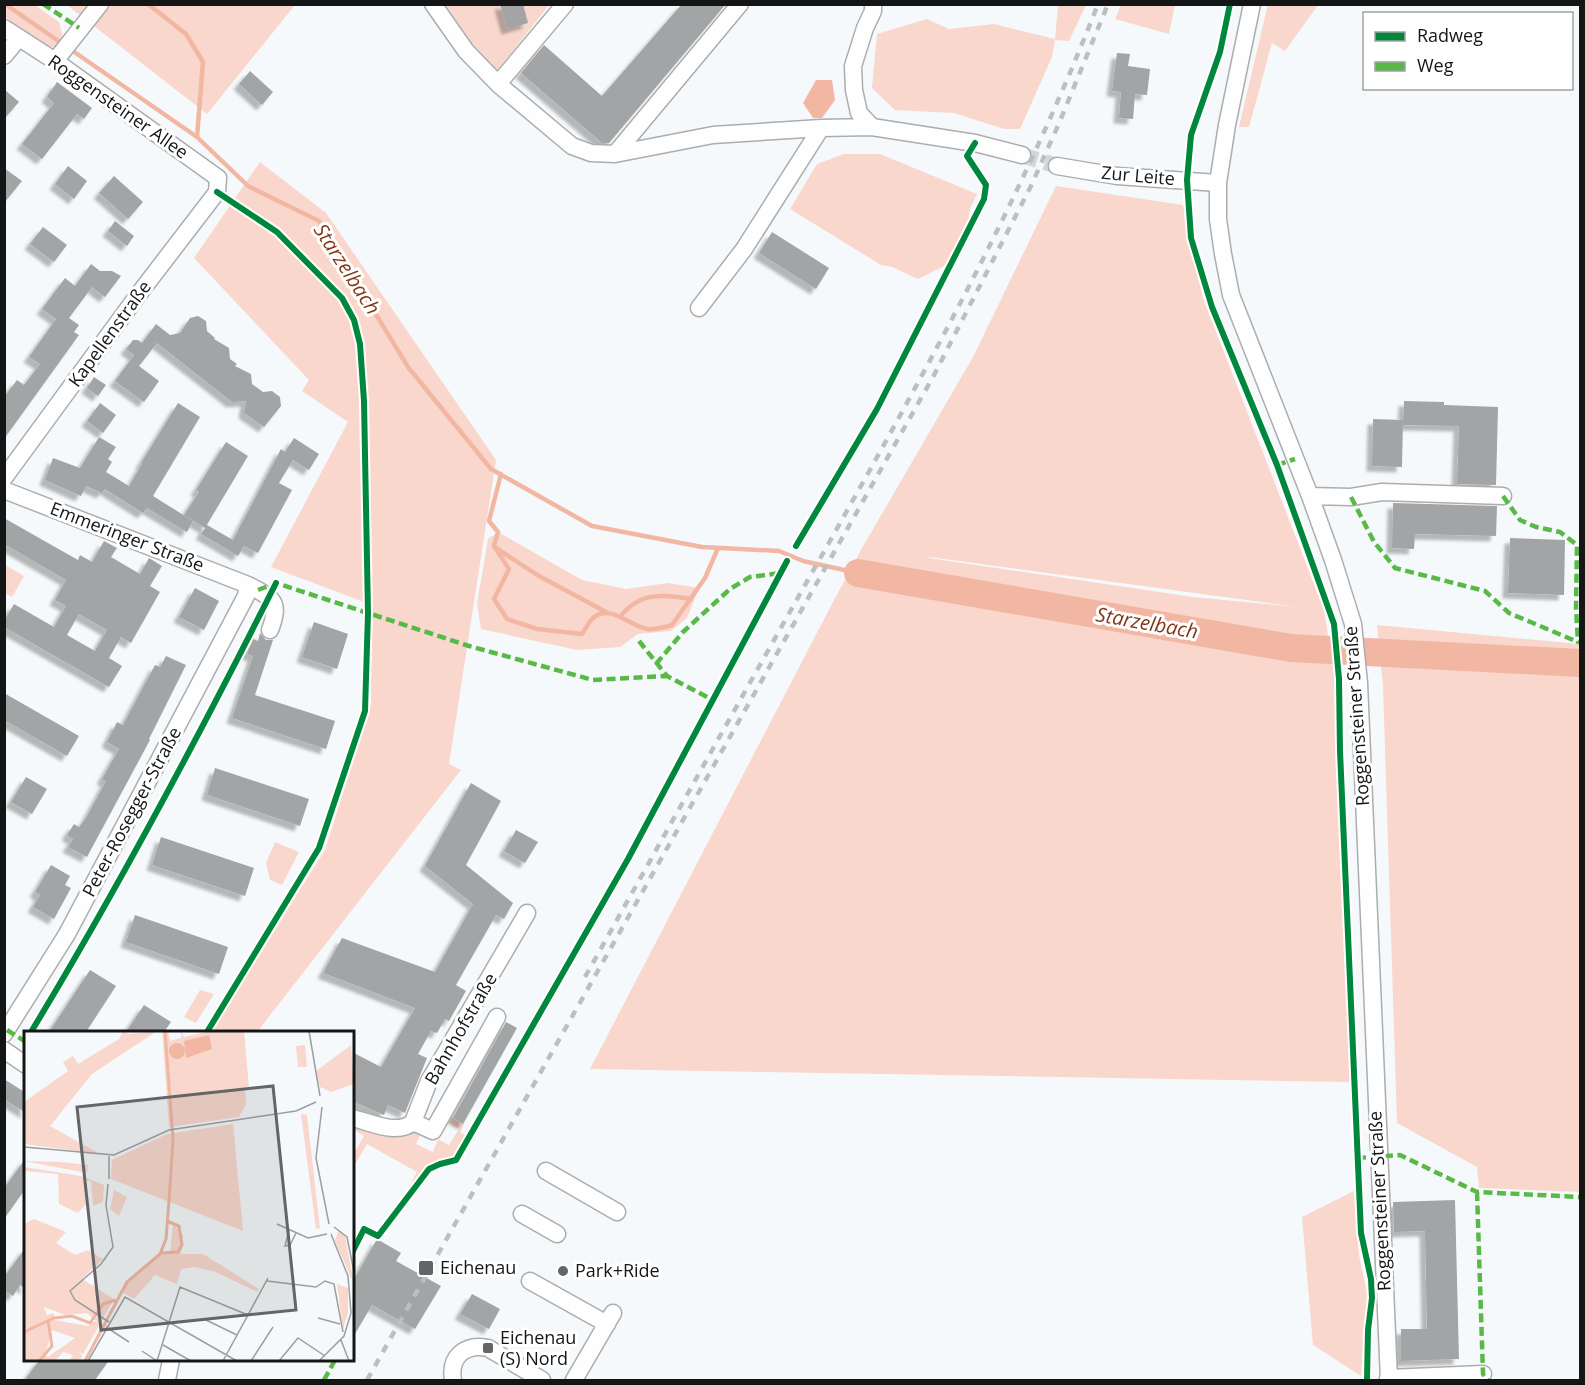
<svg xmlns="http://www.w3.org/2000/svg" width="1585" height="1385" viewBox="0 0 1585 1385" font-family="'Open Sans',sans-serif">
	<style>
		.green { fill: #f9d7cc; fill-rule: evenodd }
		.water { fill: #f2b7a3 }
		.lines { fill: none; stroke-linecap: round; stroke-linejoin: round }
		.stream { stroke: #f2b7a3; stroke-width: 4.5 }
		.river { stroke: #f2b7a3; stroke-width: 28 }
		.building { fill: #a2a4a5; fill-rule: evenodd; filter: url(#shadow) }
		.minor-tunnel { stroke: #d4d7d9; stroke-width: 16; stroke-dasharray: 16 8; stroke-linecap: butt }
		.minor-casing { stroke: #abadae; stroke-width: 19 }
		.minor { stroke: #fefefe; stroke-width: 16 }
		.rail { stroke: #bdbebf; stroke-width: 4.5; stroke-dasharray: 8 8; stroke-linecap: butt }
		.quiet { stroke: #58b947; stroke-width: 4.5; stroke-dasharray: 9 4.5; stroke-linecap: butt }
		.cycleway-casing { stroke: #fff; stroke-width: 10 }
		.cycleway { stroke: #00873e; stroke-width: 6 }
		.poi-dot { fill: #636566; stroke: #fff; stroke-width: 2 }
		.labels { text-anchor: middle; stroke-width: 6; stroke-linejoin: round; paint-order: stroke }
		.street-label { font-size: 18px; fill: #141616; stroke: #fff }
		.poi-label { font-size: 18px; fill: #141616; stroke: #fff; text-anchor: start }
		.water-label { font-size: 20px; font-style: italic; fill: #823618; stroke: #fff }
		.inset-river { fill: none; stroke: #f2b7a3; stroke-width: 3 }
		.inset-road { fill: none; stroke: #9c9e9f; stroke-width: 1.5 }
		.view { fill: #636566; fill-opacity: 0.15; stroke: #636566; stroke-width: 3 }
		.inset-edge { fill: none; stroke: #141616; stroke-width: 3 }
	</style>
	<defs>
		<filter id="shadow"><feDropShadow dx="-5.5" dy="5.5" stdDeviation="1.5" flood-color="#0004"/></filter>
	</defs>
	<rect width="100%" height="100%" fill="#f6f9fb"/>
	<path class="green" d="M1268,4L1318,5L1285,51L1272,43L1249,127H1239Z
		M5,5H35L59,22L63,38L55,47H48L5,17Z
		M67,5H295L207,114Z
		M438,5H549L497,71Z
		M1058,5H1086L1069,41L1055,40L1052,57L1020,129H1004L954,113L895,110L872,88L877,34L927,19L949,29L994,24L1055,39Z
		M1121,5H1175L1169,34L1115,19Z
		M844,154H880L977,194L970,209L968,224L946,265L918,279L892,267L881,265L790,209L817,164Z
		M260,162L326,213L496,460L449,764L461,770L257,1032H210L325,850L371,704L372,605L271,567L348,422L302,391L309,380L194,258Z
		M1056,186L1183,205L1187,231L1203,298L1324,610L1334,674L1350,1082L590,1069L833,602L862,548L973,357ZM929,558V557L1298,607L1193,597Z
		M498,532L582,580L626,589L668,583L699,588L687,618L671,631L638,634L620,647L577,650L481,629L477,604L488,539Z
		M5,565L24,576L12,597L5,593Z
		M1377,625L1580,644V1192L1479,1188L1477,1167L1397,1123L1383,686Z
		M275,842L299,852L282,885L270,880L266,863Z
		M200,990L214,994L196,1023L184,1017Z
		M451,1117L464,1124L460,1132L465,1135L452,1158L425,1168L400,1204L417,1172L367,1144L353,1168V1155L364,1136L354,1130L359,1126L414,1130L421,1133L416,1144L433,1152L438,1139L449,1145L459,1129L448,1122Z
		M1354,1191L1359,1255L1367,1293L1361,1376L1313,1345L1302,1217Z"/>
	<path class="water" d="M816,80H832L835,100L822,118H813L803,103Z"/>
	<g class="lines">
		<path class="stream" d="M5,4L197,137L248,186L319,221L408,367L491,469L592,526L702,547L779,551L803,561L858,573
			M148,4L186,34L203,62L197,137
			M501,474L489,521L498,532L494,546L509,569L494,599L507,619L537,629L582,634C585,630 589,621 593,618C612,603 630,627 648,629C655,630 665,627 672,625L705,578L718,548
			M496,548L539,576L608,613
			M621,616C639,592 664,594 691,599"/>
		<path class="river" d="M858,573L1291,648L1580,663"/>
	</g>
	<path class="building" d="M500,4H523L528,23L507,29Z
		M682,4H726L609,143H602L521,73L544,45L602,96Z
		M1117,53L1130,54L1128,66L1150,69L1147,95L1135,94L1133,119L1119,118L1121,92L1112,91Z
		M250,71L273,92L262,105L239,84Z
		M57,82L92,108L84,119L77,114L42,159L22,144L54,103L47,97Z
		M4,89L19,102L4,119Z
		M68,166L87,181L74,199L55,184Z
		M4,168L22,181L4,203Z
		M114,176L143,202L128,219L99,193Z
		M115,221L134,236L127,246L108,231Z
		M43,227L67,245L54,262L30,244Z
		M772,232L829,268L816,289L759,253Z
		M91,264L100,271H112L121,276L105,297L92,287L69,318L79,325L74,332L79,335L4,439V397L17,380L24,385L40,364L29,357L56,319L42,309L65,278L75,286Z
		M198,316L206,321L207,331L215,338L214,339L229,348L230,359L237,364L235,366L251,374L252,384L263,392L272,391L280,397L281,406L264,427L244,413L246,401L232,402L157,343L139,366L159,381L144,402L115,381L134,355L126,349L133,340H138L142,343L156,324L170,335L180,333L190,318Z
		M94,377L106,385L98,396L87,388Z
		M1404,401L1444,402V405L1498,407L1496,485L1457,484L1459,426L1403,425Z
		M100,403L116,415L103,433L87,421Z
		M178,403L200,417L153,496L193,521L187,532L147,508L143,513L105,489L102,493L86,486L81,496L45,480L53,458L80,468L99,437L116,447L108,459L112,462L106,472L129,486L142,464L141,463Z
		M1373,419L1403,420L1402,467L1372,466Z
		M294,438L319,454L309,470L293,460L279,483L292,490L258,553L244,546L238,556L201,534L207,525L233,540L281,449L285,452Z
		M226,442L248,456L205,528L184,515L199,492L196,490Z
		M1393,503L1497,506L1496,536L1415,534L1414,549L1392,548Z
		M4,518L78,560L80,555L92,562L104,541L117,548L111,557L140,574L149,558L162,566L150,586L160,592L131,643L121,637L109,658L122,666L109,687L4,627V621L14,604L54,627L66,606L55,600L66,580L4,544ZM79,614L107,630L95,651L67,635Z
		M1510,538L1565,540L1564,595L1508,593Z
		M195,588L219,601L204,630L179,617Z
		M314,622L348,634L337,669L302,657Z
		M260,633L266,640H273L255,695L335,721L326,749L232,718L253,656L247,654L253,639L258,641Z
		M166,656L186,665L149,739L150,740L87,857L68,847L73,839L67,835L74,824L79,827L86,818L106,781L102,779L119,749L107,742L117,722L123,725L155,665L160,667Z
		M4,693L79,736L67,756L4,720Z
		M215,768L309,799L300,826L207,795Z
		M26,777L47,789L32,814L11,802Z
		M471,783L501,801L466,865L513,903L504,919L496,915L456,985L466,991L449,1021L445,1019L437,1033L431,1031L418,1054L427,1058L405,1113L388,1105L384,1115L352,1101V1052L381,1067L415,1008L323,973L342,938L435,972L473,904L425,866Z
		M516,830L538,842L525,863L504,851Z
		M161,837L254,868L245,896L152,865Z
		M51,865L70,876L65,885L71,888L54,919L33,907L40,895L35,892Z
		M135,915L228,947L219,974L126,942Z
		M90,970L116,986L86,1032H49Z
		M144,1005L171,1022L164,1032H126Z
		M506,1022L517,1028L463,1124L453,1118Z
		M4,1079L26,1093V1113L4,1099Z
		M26,1158V1188L4,1219V1188Z
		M1455,1200L1459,1359L1401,1361V1329H1427L1425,1231L1394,1232L1393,1202Z
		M377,1239L401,1253L396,1261L441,1286L415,1329L372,1305L352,1339V1283Z
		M26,1247V1289L20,1285L13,1296L4,1290V1277Z
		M472,1294L500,1309L489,1329L460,1314Z
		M40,1359H110L95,1380H25Z"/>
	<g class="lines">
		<path class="minor-tunnel" d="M1022,155L1057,166"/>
		<g class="minor-casing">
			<path id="minor" d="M433,4L466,51L498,84L572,146L591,153L615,154L713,135L821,128L872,127L975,143L1022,155
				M1252,4L1227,125L1218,183V219L1223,254L1231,295L1310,496L1333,560L1353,624L1359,683L1389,1380
				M4,28L55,61L218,178L217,192L138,295L4,478
				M4,56L19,38
				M55,61L100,4
				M498,84L565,4
				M872,127L859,113L854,90L853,66L865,28L873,11V4
				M615,154L740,4
				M1057,166L1117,176L1218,183
				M699,308L744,249L821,128
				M4,490L248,585C273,598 281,601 270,630
				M1310,496L1351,497L1382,492L1503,496
				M4,1034L67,934L246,596L248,585
				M4,1050L26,1065
				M352,1118C370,1122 398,1136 413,1122L429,1081L527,913
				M413,1122L433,1131L497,1017
				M546,1171L617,1212
				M522,1214L557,1234
				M530,1281L607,1324
				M1388,1378L1483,1374
				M167,1380L171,1360
				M453,1380C449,1357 465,1343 488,1348L542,1380
				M574,1380L613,1313"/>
		</g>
		<use href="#minor" class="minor"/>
		<path class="rail" d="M585,977C665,834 745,691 826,548C926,371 1024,194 1098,4
			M367,1380L933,377L1031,186L1060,121L1108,4"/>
		<path class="quiet" d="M43,4L79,28
			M1277,465L1295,459
			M1503,496L1520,520L1536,527L1560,532L1577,545L1576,608L1578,642H1580
			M1351,497L1374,542L1395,568L1485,591L1509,613L1578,642
			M258,590L276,583L469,646L593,680L667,676
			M639,641L667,676L713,700
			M656,664L683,632L730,589L750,577L781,573
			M7,1030L26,1042
			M1357,1158L1400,1155L1477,1192L1580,1197
			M1477,1192L1483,1374L1488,1380
			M324,1380L335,1360"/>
		<g class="cycleway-casing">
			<path id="cycleway" d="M1230,4L1220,52L1191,135L1187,180L1191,238L1212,307L1277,465L1334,624L1339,679L1340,751L1361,1233L1371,1279L1372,1298L1368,1330L1367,1380
				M796,546L877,409L984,199L986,185L967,156L975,143
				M31,1032C119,887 199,736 276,583
				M207,1032L319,848L365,711L368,613L364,401L360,344L354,320L342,298L277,232L217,192
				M352,1253L364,1229L378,1236L429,1169L440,1164L456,1160L628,859L787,561"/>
		</g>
		<use href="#cycleway" class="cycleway"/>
	</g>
	<g class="poi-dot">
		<rect x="418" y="1260" width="16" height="16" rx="3"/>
		<circle cx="563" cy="1271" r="6"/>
		<rect x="482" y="1342" width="12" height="12" rx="3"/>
	</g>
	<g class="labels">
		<g class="street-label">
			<text transform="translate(118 107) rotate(35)" y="6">Roggensteiner Allee</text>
			<text transform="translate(1138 176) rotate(5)" y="6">Zur Leite</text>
			<text transform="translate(110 334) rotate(-54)" y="6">Kapellenstraße</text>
			<text transform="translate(127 537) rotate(21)" y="6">Emmeringer Straße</text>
			<text transform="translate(1357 716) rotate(-94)" y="6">Roggensteiner Straße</text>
			<text transform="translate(132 812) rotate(-62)" y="6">Peter-Rosegger-Straße</text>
			<text transform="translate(461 1029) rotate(-60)" y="6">Bahnhofstraße</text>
			<text transform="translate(1380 1201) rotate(-93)" y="6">Roggensteiner Straße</text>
		</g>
		<g class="poi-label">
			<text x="440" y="1274">Eichenau</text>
			<text x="575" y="1277">Park+Ride</text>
			<text x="500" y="1344">Eichenau<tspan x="500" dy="21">(S) Nord</tspan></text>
		</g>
		<g class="water-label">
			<text transform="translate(347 269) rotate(57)" y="7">Starzelbach</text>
			<text transform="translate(1147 623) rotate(10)" y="7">Starzelbach</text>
		</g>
	</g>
	<g transform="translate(24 1031)">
		<rect width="330" height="330" fill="#f6f9fb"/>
		<path d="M99,0L105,3L133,0L68,43L26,95L76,123L0,113V71L44,40L39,31L49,25L54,33L95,8ZM138,0H144L146,10L157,7V0L160,6L186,0H220L225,56H221L222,73L215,86L145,96ZM281,14L283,36H274L272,15ZM327,14L330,53L307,61L296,56L292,40ZM277,83L283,84L296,197L292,198ZM209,93L219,200L87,148L88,129L143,103ZM0,130L37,131L64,134L63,142ZM0,136L57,145L80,154L79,171L69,175L67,150H62V173L54,182L35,173L34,143L0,140ZM90,159L103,166L95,185L86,178ZM10,188L42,201L32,212L51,224L64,219L79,228L58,248L90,268L59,323L54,321L58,324L56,330H46L49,324L39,321L31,330H0V193ZM20,276L41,284L63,282L74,292L70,290L64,295L30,289V282L23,284ZM28,299L51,307L24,326L21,324ZM149,192L159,204L157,223H179L235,258L233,261L192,241L171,236L157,238L153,253L131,244L110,268L96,260L134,223H146ZM314,200L321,205L330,253L311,210ZM313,253L324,257V282L319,298Z" fill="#f9d7cc" fill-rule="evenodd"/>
		<path d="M185,4L188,18L162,27L160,10ZM145 20a8 8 0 1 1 16 0a8 8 0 1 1-16 0Z" fill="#f2b7a3"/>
		<path class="inset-river" d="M141,0L149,108L145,170M137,222L154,221L158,214L155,195L143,190M0,301L30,287L48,285L66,292L79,273L92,269M15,330L28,315L24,289M61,330L103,251L136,223L142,208L145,170"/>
		<path class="inset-road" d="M285,0L296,65M298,76L292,127L305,193M0,116L90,124L145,99L272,80L292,71M85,125V148M84,153L82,174L89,216L77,233L46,260L51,269L85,291M253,193L284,207L303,203M310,196L323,206L330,241M265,199L261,215L266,214L272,202M243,250L292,256L301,250L310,253L319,301M294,287L316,293M182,289L213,304M82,296L105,311M317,309L325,330M139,314L167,330M118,320L133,330M64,330L101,266L213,330M133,330L156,256L224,284M199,330L244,247M227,330L249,296M255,330L274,307L301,325M295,330L320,305L327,282L324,245L307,203"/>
		<path class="view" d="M249,55L272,279L77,299L53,76Z"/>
		<rect width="330" height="330" class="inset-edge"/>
	</g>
	<rect width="1585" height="1385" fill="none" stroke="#141616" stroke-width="12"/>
	<rect x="1363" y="12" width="210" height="78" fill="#ffffff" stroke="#a1a2a2" stroke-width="1.5"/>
	<rect x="1375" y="32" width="30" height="9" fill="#00873e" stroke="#a1a2a2" stroke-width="1.5"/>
	<text x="1417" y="42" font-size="18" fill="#141616">Radweg</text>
	<rect x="1375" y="62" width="30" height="9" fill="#58b947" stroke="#a1a2a2" stroke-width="1.5"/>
	<text x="1417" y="72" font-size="18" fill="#141616">Weg</text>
</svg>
